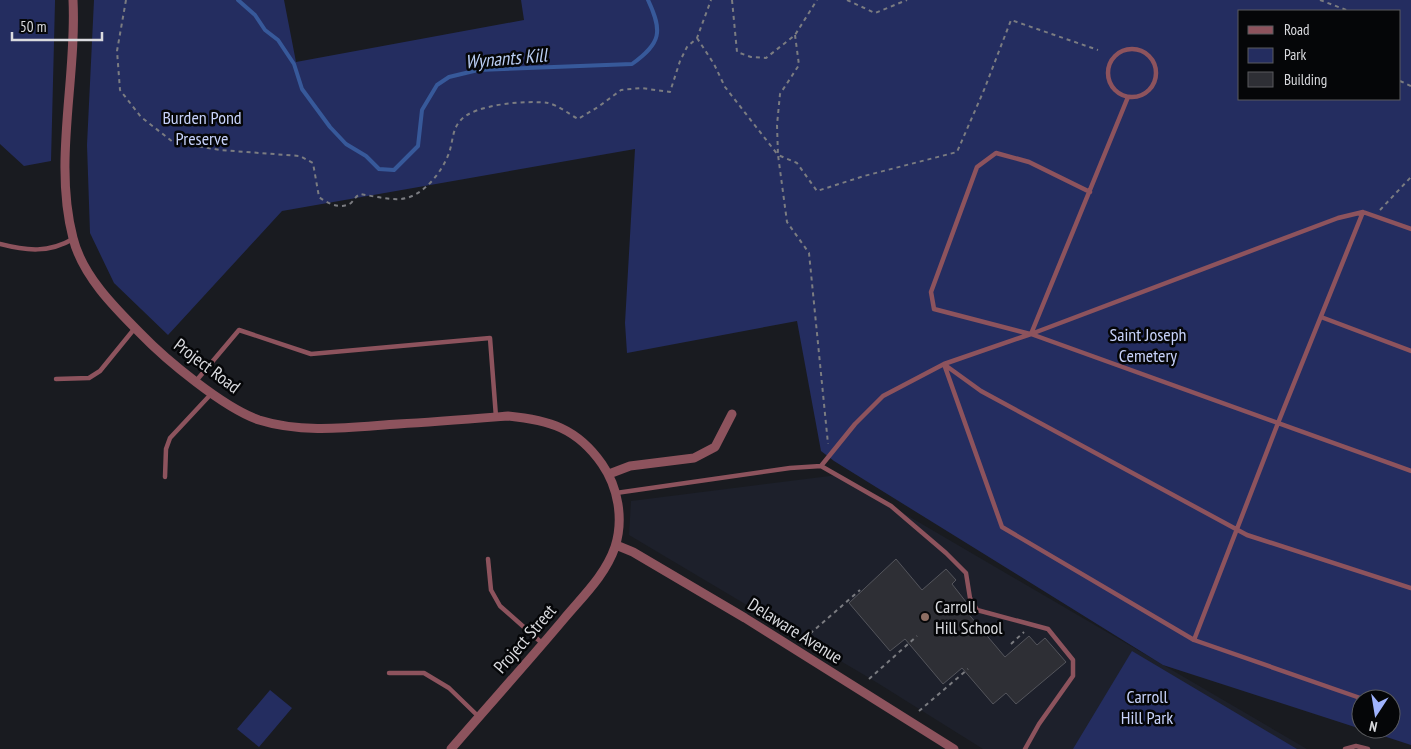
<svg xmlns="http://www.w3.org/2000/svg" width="1411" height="749" viewBox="0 0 1411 749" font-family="'PT Sans Narrow',sans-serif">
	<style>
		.built { fill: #1d202b }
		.green { fill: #242d60; fill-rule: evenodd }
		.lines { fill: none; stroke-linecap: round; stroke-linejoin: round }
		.stream { stroke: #37599a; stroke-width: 4 }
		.building { fill: #2e2f35; stroke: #54555c }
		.path { stroke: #7b7c81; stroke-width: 2; stroke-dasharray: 4 4; stroke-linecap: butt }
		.service { stroke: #8d535d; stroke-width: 4.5 }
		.minor { stroke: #8d535d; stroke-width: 9 }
		.education-dot { fill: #8d6e63; stroke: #050608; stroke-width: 2 }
		.labels { text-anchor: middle; stroke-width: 5; stroke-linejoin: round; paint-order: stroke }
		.park-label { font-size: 18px; fill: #c7d2fa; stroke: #050608 }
		.street-label { font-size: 18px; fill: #dadbdf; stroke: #050608 }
		.poi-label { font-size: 18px; fill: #dadbdf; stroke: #050608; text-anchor: start }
		.water-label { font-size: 19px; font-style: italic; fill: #b9cdf3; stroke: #050608 }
	</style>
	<rect width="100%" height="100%" fill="#191b20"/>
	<path class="built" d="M838,475L1307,749H983L876,682L629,535L631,501Z"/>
	<path class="green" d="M0,0H55V2L51,161L24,166L0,144Z
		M94,0H284L296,62L524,20L521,0H1411V745L1362,729H1391V699H1361V729L1163,665L834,461L821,451L797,321L627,353L625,323L635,149L282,211L168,335L114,283L90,233L87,145ZM1240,11H1400V99H1240Z
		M1132,651L1297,749H1073Z
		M270,690L292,708L259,747L237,729Z"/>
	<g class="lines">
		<path class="stream" d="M238,0L255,15L265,30L278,40L294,64L302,89L330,127L346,144L366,156L379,169L394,170L418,146L422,110L437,85L449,77L478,70L632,64C661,43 663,32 648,0"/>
	</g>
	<path class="building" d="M896,559L922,590L946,569L956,580L952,584L970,607L966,611L1005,657L1029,636L1037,645L1045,638L1066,662L1016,704L1006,693L993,704L962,668L943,684L905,639L890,651L849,603Z"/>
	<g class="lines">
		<path class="path" d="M126,0L117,51L120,90L141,117L173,142L220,150L300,156L313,163L319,197C327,203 340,210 351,203C354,200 355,197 360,194C373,196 388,200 401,199C423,197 442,172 449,153C453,142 452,130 460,121C473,104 528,100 548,103C558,105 569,114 578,119L598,107L621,90L641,88L670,92L680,61L687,47L697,38L711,0
			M732,0L737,52L751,57L766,58L795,35L817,0
			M847,0L875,13L907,0
			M1320,0L1349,11
			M795,35L799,65L780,94L777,125L778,155L797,163L817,191L864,176L957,152L984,90L1011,20L1098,50
			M697,38L714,64L725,87L778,155L787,222L809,253L828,444
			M1400,81L1411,86
			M1380,210L1411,177
			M804,639L860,590
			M1011,644L1024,632
			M869,679L917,636
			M919,711L968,669"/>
		<path class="service" d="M1108 73a24 24 0 1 1 48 0a24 24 0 1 1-48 0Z
			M1128,97L1031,334L1338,218L1363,212
			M0,244C27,251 49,253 73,239
			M1321,317L1411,351
			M1030,334L934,309L931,292L977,167L996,153L1029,162L1090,192
			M944,364L1002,527L1194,640L1363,699
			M945,365L981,391L1247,535L1411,588
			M56,379L89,378L100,371L135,328
			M196,381L239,330L311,354L490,338L496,417
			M821,466L855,424L883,396L944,364L1031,334L1411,471
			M165,477L166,449L170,438L212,393
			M616,493L790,468L821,466L891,506L946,553L966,573L970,598L977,610L1048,629L1073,660V676L1039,724L1025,749
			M488,559L491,590L500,606L543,644
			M1194,640L1278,423L1363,212L1411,229
			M389,673H424L449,688L479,717
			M1345,749L1356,746L1368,749"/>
		<path class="minor" d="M73,0C77,78 53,162 73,238C82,275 114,307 140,333C166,360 224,408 259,420C303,434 353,427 398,424C435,422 471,419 508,416C549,420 577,428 602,464C618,487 624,519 615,547C605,576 582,597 563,620C526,664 488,706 451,749
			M609,474L630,466L694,458L715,447L732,414
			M616,545L633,552L745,618L954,749"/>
	</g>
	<circle class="education-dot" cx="925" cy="617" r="5"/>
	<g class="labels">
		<g class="park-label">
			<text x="202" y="124">Burden Pond<tspan x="202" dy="21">Preserve</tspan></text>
			<text x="1148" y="341">Saint Joseph<tspan x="1148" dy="21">Cemetery</tspan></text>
			<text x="1147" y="703">Carroll<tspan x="1147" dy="21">Hill Park</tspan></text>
		</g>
		<g class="street-label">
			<text transform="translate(207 366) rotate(37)" y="6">Project Road</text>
			<text transform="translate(795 631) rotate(32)" y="6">Delaware Avenue</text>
			<text transform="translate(525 639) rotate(-49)" y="6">Project Street</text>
		</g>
		<g class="poi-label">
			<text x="935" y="613">Carroll<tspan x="935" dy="21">Hill School</tspan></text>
		</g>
		<g class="water-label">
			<text transform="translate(506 58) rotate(-5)" y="7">Wynants Kill</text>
		</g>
	</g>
	<rect x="1238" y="10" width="162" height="90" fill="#050608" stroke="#5a5b5e"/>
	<rect x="1248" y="26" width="25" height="8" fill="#8d535d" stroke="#5a5b5e"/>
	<text x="1284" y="35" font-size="15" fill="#dadbdf">Road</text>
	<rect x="1248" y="48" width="25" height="15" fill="#242d60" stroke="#5a5b5e"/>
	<text x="1284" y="60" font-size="15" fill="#dadbdf">Park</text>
	<rect x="1248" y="72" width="25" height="15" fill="#2e2f35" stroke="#5a5b5e"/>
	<text x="1284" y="85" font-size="15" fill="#dadbdf">Building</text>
	<g transform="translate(1376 714) rotate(192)"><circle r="24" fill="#050608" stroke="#5a5b5e"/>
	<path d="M0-4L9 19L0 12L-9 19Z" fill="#9fb3fd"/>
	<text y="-8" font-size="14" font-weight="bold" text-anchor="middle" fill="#dadbdf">N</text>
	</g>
	<path d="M12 32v8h90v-8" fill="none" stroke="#dadbdf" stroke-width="2.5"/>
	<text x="20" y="32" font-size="15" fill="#dadbdf" stroke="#050608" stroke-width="4" paint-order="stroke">50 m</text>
</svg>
